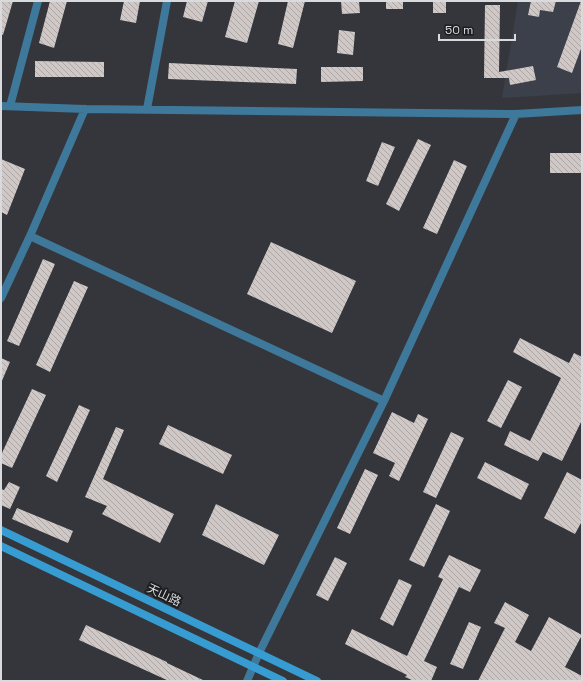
<svg xmlns="http://www.w3.org/2000/svg" width="583" height="682" viewBox="0 0 583 682" font-family="'Space Grotesk','Noto Sans SC',sans-serif">
	<style>
		.built { fill: #3c404b }
		.building { fill: url(#building-back-hatch) }
		.lines { fill: none; stroke-linecap: round; stroke-linejoin: round }
		.street { stroke: #3e789a; stroke-width: 8 }
		.secondary { stroke: #379cd1; stroke-width: 8 }
		.labels { text-anchor: middle; stroke-width: 4; stroke-linejoin: round; paint-order: stroke }
		.street-label { font-size: 12px; fill: #d9dadd; stroke: #1d1e20 }
	</style>
	<defs>
		<pattern id="building-back-hatch" width="6" height="6" patternUnits="userSpaceOnUse"><rect width="6" height="6" fill="#d0c8c6"/><path d="M-1 5l2 2M0 0l6 6M5-1l2 2" fill="none" stroke="#aca6a5"/></pattern>
	</defs>
	<rect width="100%" height="100%" fill="#34363b"/>
	<path class="built" d="M518,1H582V93L502,98Z"/>
	<path class="building" d="M1,1H13L3,35L1,34Z
		M50,1H67L54,48L39,43Z
		M124,1H140L136,23L120,20Z
		M187,1H208L202,22L183,17Z
		M235,1H259L247,43L225,37Z
		M288,1H305L293,48L278,44Z
		M341,1H359L360,13L342,14Z
		M386,1H403V9H386Z
		M433,1H446V13H433Z
		M531,1H556L553,12L540,10L539,17L528,15Z
		M581,1H582V46L572,73L557,67Z
		M485,5H500L499,72L533,66L536,80L510,85L509,78H484Z
		M339,30L355,32L353,55L337,53Z
		M35,61L104,62V77H35Z
		M169,63L297,69L296,84L168,79Z
		M321,67H363V81L321,82Z
		M418,139L431,145L399,211L386,204Z
		M382,142L395,147L378,186L366,181Z
		M550,153H582V173H550Z
		M1,159L25,169L7,215L1,212Z
		M454,160L467,166L437,234L423,228Z
		M271,242L356,281L332,333L247,294Z
		M43,259L55,264L19,346L7,341Z
		M74,281L88,287L50,372L36,365Z
		M520,338L569,363L574,353L582,357V420L562,461L543,452L538,461L504,445L510,431L530,441L561,378L513,352Z
		M1,358L10,362L1,383Z
		M508,380L522,387L501,428L487,421Z
		M32,389L46,395L12,468L1,463V455Z
		M79,405L90,410L57,482L46,476Z
		M392,412L414,423L418,414L428,419L399,481L389,476L395,463L373,453Z
		M168,425L232,455L223,474L159,444Z
		M116,427L124,430L103,479L174,514L160,543L102,514L107,506L85,497Z
		M451,432L464,438L436,498L423,492Z
		M485,462L529,484L521,500L477,478Z
		M365,469L378,475L350,534L337,528Z
		M567,472L582,480V521L575,534L544,518Z
		M9,482L20,487L10,509L1,505V489L4,490Z
		M216,504L279,535L264,565L202,535Z
		M436,504L450,511L424,567L409,560Z
		M17,508L73,531L68,543L12,519Z
		M449,555L481,570L470,592L459,587L424,661L437,667L431,681H414L405,677L407,675L345,644L352,629L407,656L443,579L438,577Z
		M335,557L347,563L328,601L316,595Z
		M399,579L412,585L393,626L380,619Z
		M505,602L529,615L515,642L531,651L549,617L582,635L565,667L582,676V681H478L505,628L494,623Z
		M469,622L481,627L463,669L450,664Z
		M86,625L167,662V663L205,681H169L79,640Z"/>
	<g class="lines">
		<path class="street" d="M1,106L85,109L516,114L582,110
			M10,106L38,1
			M147,109L167,1
			M30,236L384,401
			M1,298L30,236L85,109
			M247,681L259,653L384,401L516,114"/>
		<path class="secondary" d="M1,530L317,681
			M1,546L283,681"/>
	</g>
	<g class="labels">
		<g class="street-label">
			<text transform="translate(164 595) rotate(25)" y="4">天山路</text>
		</g>
	</g>
	<rect width="583" height="682" fill="none" stroke="#d9dadd" stroke-width="4"/>
	<path d="M439 34v6h76v-6" fill="none" stroke="#d9dadd" stroke-width="2"/>
	<text x="445" y="34" font-size="12" fill="#d9dadd" stroke="#1d1e20" stroke-width="3" paint-order="stroke">50 m</text>
</svg>
